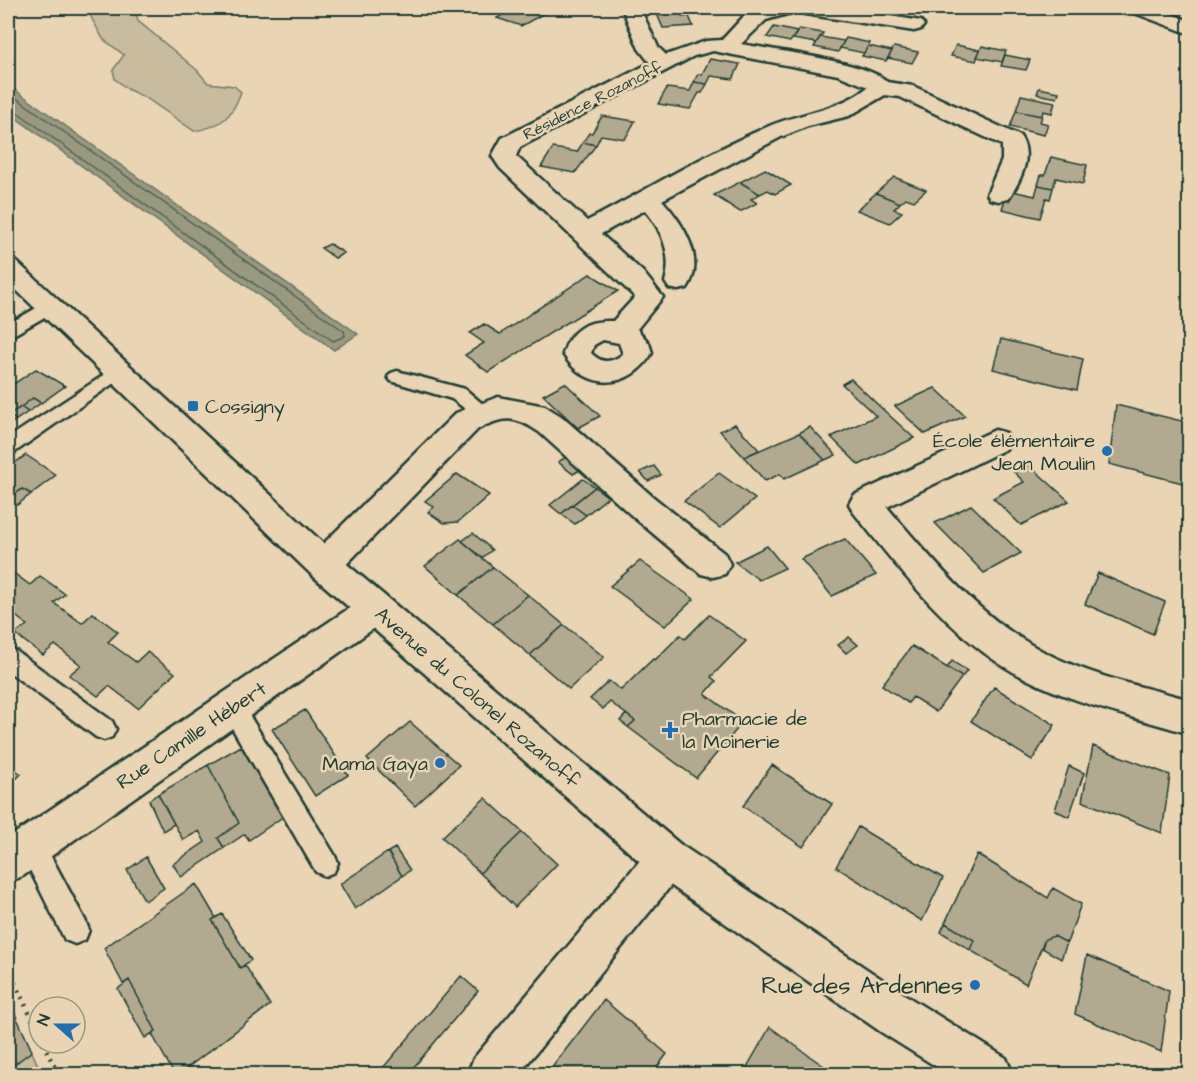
<svg xmlns="http://www.w3.org/2000/svg" width="1197" height="1082" viewBox="0 0 1197 1082" font-family="'Architects Daughter',sans-serif">
	<style>
		.green { fill: #c8bb9e; stroke: #747c69; stroke-width: 1.5 }
		.water { fill: #999981; stroke: #687462; stroke-width: 1.5 }
		.lines { fill: none; stroke-linecap: round; stroke-linejoin: round }
		.shore { stroke: #506253; stroke-width: 1.5 }
		.building { fill: #b2aa90; stroke: #1f3d34; stroke-width: 1.5 }
		.lane-casing { stroke: #1f3d34; stroke-width: 5 }
		.street-casing { stroke: #1f3d34; stroke-width: 5 }
		.secondary-casing { stroke: #1f3d34; stroke-width: 5 }
		.path { stroke: #1f3d34; stroke-width: 4.5; stroke-dasharray: 2 6; stroke-linecap: butt }
		.lane { fill: #e9d4b3; fill-rule: evenodd }
		.street { fill: #e9d4b3; fill-rule: evenodd }
		.secondary { fill: #e9d4b3; fill-rule: evenodd }
		.poi-dot { fill: #1f6fb2; stroke: #e9d4b3; stroke-width: 2 }
		.labels { text-anchor: middle; stroke-width: 5; stroke-linejoin: round; paint-order: stroke }
		.far-street-label { font-size: 16px; fill: #1f3d34; stroke: #e9d4b3 }
		.poi-label { font-size: 20px; fill: #1f3d34; stroke: #e9d4b3; text-anchor: start }
		.street-label { font-size: 20px; fill: #1f3d34; stroke: #e9d4b3 }
		.near-poi-label { font-size: 24px; fill: #1f3d34; stroke: #e9d4b3; text-anchor: end }
	</style>
	<rect width="100%" height="100%" fill="#e9d4b3"/>
	<filter id="ink" filterUnits="userSpaceOnUse"><feTurbulence type="fractalNoise" baseFrequency=".0167" numOctaves="2"/><feDisplacementMap in="SourceGraphic" scale="12" xChannelSelector="R" yChannelSelector="G"/><feConvolveMatrix kernelMatrix="1 2 1 2 8 2 1 2 1" color-interpolation-filters="sRGB"/></filter>
	<g filter="url(#ink)">
		<path class="green" d="M86,8H135L138,21L197,70L208,83L234,86L241,92C232,118 220,127 194,131L146,98L129,90L115,79L113,70L124,55L103,39Z
			M8,1000L42,1074H8Z"/>
		<path class="water" d="M8,85L358,334L334,350L8,112Z"/>
		<g class="lines">
			<path class="shore" d="M8,92L344,331L345,336L333,341L13,109L8,108"/>
		</g>
		<path class="building" d="M514,8L533,12L540,8L552,9L521,26L497,18Z
			M655,8H679L680,12L657,14Z
			M680,12L682,17L689,16L693,26L663,28L657,14Z
			M774,27L797,32L790,42L767,37Z
			M799,29L823,33L816,43L793,39Z
			M820,37L844,41L838,52L814,47Z
			M846,38L870,43L864,53L840,48Z
			M956,45L980,50L976,61L951,56Z
			M868,46L892,51L886,61L862,56Z
			M982,46L1006,51L1002,62L977,57Z
			M894,47L918,52L912,63L888,58Z
			M1005,55L1030,60L1026,70L1001,66Z
			M710,59L740,64L733,79L711,76L707,84L694,82L698,74H702Z
			M694,82L707,84L702,93H699L690,109L658,104L667,88L690,91Z
			M1039,88L1059,92L1057,98L1037,94Z
			M1021,95L1055,102L1052,113L1043,111L1042,116L1016,111Z
			M1016,111L1042,116L1040,122L1048,124L1044,135L1010,127Z
			M602,116L635,121L625,139L601,135L596,145L583,142L589,133H592Z
			M583,142L596,145L575,173L541,167L553,148L577,152Z
			M1051,157L1087,165L1083,184L1056,178L1053,188L1038,185L1041,175H1045Z
			M765,169L791,185L775,194L768,190L760,194L740,182Z
			M894,177L926,190L914,201L906,198L900,203L876,193Z
			M740,182L760,194L751,199L757,203L740,212L714,195Z
			M1038,185L1053,188L1050,199L1046,198L1040,218L1002,209L1008,190L1035,196Z
			M876,193L900,203L894,209L902,212L890,223L857,210Z
			M330,244L344,253L335,258L321,248Z
			M590,274L618,291L488,372L465,355L484,343L470,333L484,324L500,334Z
			M1001,339L1083,359L1077,390L993,369Z
			M36,369L65,386L41,403L33,398L21,407L8,415L16,420L8,426V388Z
			M851,379L877,404L914,438L859,465L831,437L876,416L842,384Z
			M565,383L600,416L578,428L543,395Z
			M935,388L965,416L925,434L895,406Z
			M33,398L41,403L28,412L21,407Z
			M1116,405L1190,423V485L1109,464Z
			M21,407L28,412L16,420L8,415Z
			M735,424L759,450L744,457L720,431Z
			M810,427L836,455L825,460L799,433Z
			M799,433L825,460L784,479L780,474L765,481L744,457Z
			M26,455L56,475L31,494L22,489L8,500V468Z
			M566,457L580,470L573,474L558,462Z
			M1029,465L1069,501L1021,525L993,498L1024,482L1014,472Z
			M654,466L661,475L648,481L640,472Z
			M719,473L755,499L720,528L684,501Z
			M457,474L489,495L458,522L444,523L428,512L434,507L425,501Z
			M583,479L595,487L561,514L550,505Z
			M595,487L608,497L586,515L572,505Z
			M22,489L31,494L17,505L9,499Z
			M572,505L586,515L575,524L561,514Z
			M971,505L1021,553L984,573L935,523Z
			M473,533L492,550L482,558L462,541Z
			M460,539L493,567L458,595L425,566Z
			M845,539L876,575L832,596L801,559Z
			M767,546L785,568L759,580L735,562Z
			M640,561L694,599L665,626L610,586Z
			M493,567L528,595L493,624L458,595Z
			M8,569L30,585L40,576L65,594L54,603L82,623L93,613L118,632L108,642L136,662L147,652L175,673L138,708L109,686L98,696L69,675L81,665L55,645L43,655L15,634L27,625L8,610Z
			M1098,573L1165,602L1153,634L1085,604Z
			M528,595L564,625L530,655L493,624Z
			M709,615L746,641L711,677L716,681L705,694L743,722L696,778L628,727L635,721L610,702L603,709L590,699L609,681L621,690L653,659L655,660L680,635L685,639Z
			M564,625L604,657L569,689L530,655Z
			M849,637L858,645L846,653L838,645Z
			M912,646L962,677L936,712L913,697L908,703L882,685Z
			M952,661L967,671L962,677L947,668Z
			M994,687L1055,725L1032,760L971,721Z
			M305,710L348,775L315,796L272,729Z
			M626,714L635,721L628,727L620,721Z
			M410,722L459,765L415,806L367,759Z
			M241,746L284,816L249,840L245,834L224,848L218,838L239,823L208,765Z
			M1093,746L1170,775L1162,833L1082,801Z
			M8,764L21,774L8,787Z
			M208,765L239,823L218,838L224,848L181,877L173,864L205,842L199,831L183,840L158,794Z
			M772,765L832,804L803,847L743,806Z
			M1069,766L1084,773L1069,817L1055,810Z
			M158,794L174,824L163,831L149,800Z
			M485,798L522,832L480,873L442,837Z
			M858,827L943,878L922,921L836,867Z
			M522,832L557,864L515,907L480,873Z
			M395,848L410,870L402,876L388,852Z
			M388,852L402,876L355,909L340,884Z
			M977,854L1048,898L1053,888L1081,904L1067,943L1054,936L1045,939L1026,984L970,950L974,940L945,923Z
			M146,857L164,888L145,901L127,870Z
			M196,884L216,918L212,920L240,968L245,965L270,1005L179,1074H174L152,1034L156,1031L129,980L123,984L104,948Z
			M222,914L251,960L240,968L212,920Z
			M945,923L974,940L970,950L941,932Z
			M1054,936L1067,943L1061,959L1042,948L1045,939Z
			M1087,955L1169,991L1161,1052L1075,1014Z
			M461,976L478,991L408,1074H385L382,1069Z
			M129,980L156,1031L145,1038L118,989Z
			M604,1000L667,1054L652,1074H547Z
			M15,1014L32,1051L8,1069V1019Z
			M770,1027L808,1055L835,1074H743Z"/>
		<g class="lines">
			<g class="lane-casing">
				<path id="lane" d="M49,301L55,303L58,307L55,311L8,338V324Z
					M118,366L124,368L127,372L124,376L15,452L8,454V438Z
					M397,371L465,389L492,412L490,417H476L452,399L391,381L388,377L391,373Z
					M8,648L16,651L112,721L116,729L112,737L104,740L96,737L8,671Z
					M232,697L240,700L334,854L338,863L334,872L325,876L316,872L224,714L220,707L224,700Z
					M31,832L40,836L85,920L89,930L85,940L75,944L65,940L22,854L18,845L22,836Z"/>
			</g>
			<g class="street-casing">
				<path id="street" d="M622,8H640L658,47L666,55L706,41L722,40L745,15L761,8H840L921,21L924,25L921,29L914,31L805,14L796,9L794,12L766,20L741,44C768,49 873,63 887,82L913,86L1020,136C1034,156 1020,182 1008,199L999,201L990,199L987,194L1002,160V145L900,97L885,95L849,116L808,126L781,137L662,200C682,222 707,259 687,288L678,290L669,288L665,282C673,256 662,230 645,210L601,234L643,272L663,297L637,329L649,343L652,353C630,390 586,392 563,354C570,329 586,320 613,321L635,297L500,168L492,156L502,138L650,63L639,49ZM713,51L838,75L868,87C838,111 801,112 767,127C704,154 647,190 587,221L516,156L520,147L694,56ZM603,340L619,343L623,354C611,363 602,364 591,353L594,345Z
					M1129,8H1155L1190,21V34L1132,12Z
					M498,397L545,406L561,416L652,496L725,554L730,564L725,574L713,577L701,574L630,514L539,432C514,415 504,416 478,429L336,575L324,578L312,575L307,565L312,555L456,413Z
					M995,430L1006,433L1010,441L1006,449L887,507C936,564 984,624 1054,657C1096,677 1144,687 1190,700V734C1127,715 1056,700 1000,664C941,625 898,567 854,513L849,504L854,495Z
					M375,595L387,599L392,609L387,619L23,876L8,882V838L363,599Z
					M667,839L681,845L687,859L681,873L519,1074H467L474,1058L653,845Z"/>
			</g>
			<g class="secondary-casing">
				<path id="secondary" d="M8,260L17,262L336,555L681,845L913,1000L1006,1058L1013,1074H948L881,1032L653,873L312,575L8,282Z"/>
			</g>
			<path class="path" d="M8,968L39,1034
				M43,1043L58,1074"/>
			<use href="#lane" class="lane"/>
			<use href="#street" class="street"/>
			<use href="#secondary" class="secondary"/>
		</g>
	</g>
	<g class="poi-dot">
		<rect x="187" y="400" width="12" height="12" rx="3"/>
		<circle cx="1107" cy="451" r="6"/>
		<path d="M667 721h6v6h6v6h-6v6h-6v-6h-6v-6h6z"/>
		<circle cx="440" cy="763" r="6"/>
		<circle cx="975" cy="985" r="6"/>
	</g>
	<g class="labels">
		<g class="far-street-label">
			<text transform="translate(592 100) rotate(-27)" y="6">Résidence Rozanoff</text>
		</g>
		<g class="poi-label">
			<text x="205" y="413">Cossigny</text>
			<text x="1095" y="447" text-anchor="end">École élémentaire<tspan x="1095" dy="23">Jean Moulin</tspan></text>
			<text x="682" y="725">Pharmacie de<tspan x="682" dy="23">la Moinerie</tspan></text>
			<text x="428" y="770" text-anchor="end">Mama Gaya</text>
		</g>
		<g class="street-label">
			<text transform="translate(478 697) rotate(41)" y="7">Avenue du Colonel Rozanoff</text>
			<text transform="translate(191 735) rotate(-34)" y="7">Rue Camille Hébert</text>
		</g>
		<g class="near-poi-label">
			<text x="963" y="993">Rue des Ardennes</text>
		</g>
	</g>
	<rect width="1197" height="1082" fill="none" stroke="#e9d4b3" stroke-width="30"/>
	<rect x="15" y="15" width="1167" height="1052" fill="none" stroke="#1f3d34" stroke-width="2" filter="url(#ink)"/>
	<g transform="translate(57 1025) rotate(291)"><circle r="28" fill="#e9d4b3" stroke="#989880" stroke-width="1.5"/>
	<path d="M0-4.5L10 22L0 15L-10 22Z" fill="#1f6fb2"/>
	<text y="-9" font-size="16" font-weight="bold" text-anchor="middle" fill="#1f3d34">N</text>
	</g>
</svg>
